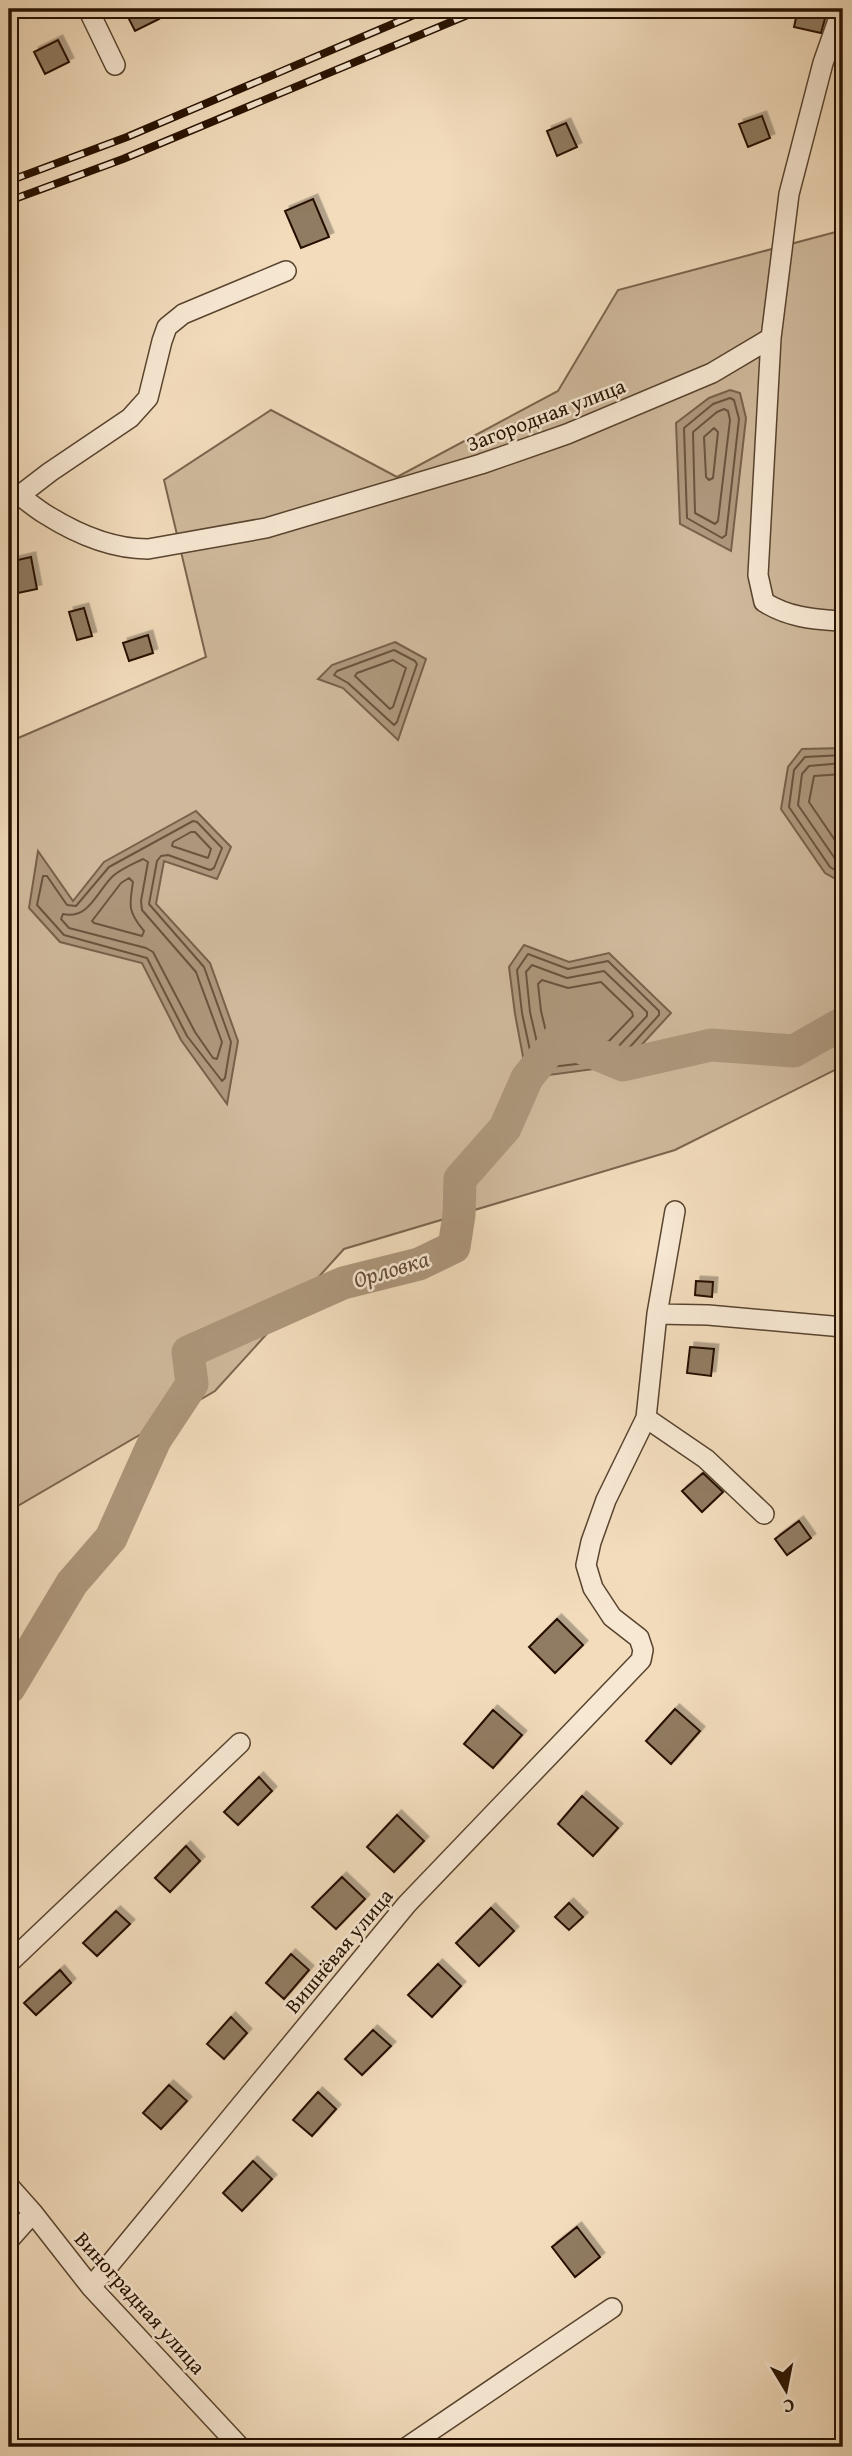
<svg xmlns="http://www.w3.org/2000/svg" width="852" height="2456" viewBox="0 0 852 2456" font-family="'Gentium Book Plus',serif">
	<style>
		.green { fill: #cfb99c; stroke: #7a654e; stroke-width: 2 }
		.water { fill: #ad977c; stroke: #77614a; stroke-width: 2 }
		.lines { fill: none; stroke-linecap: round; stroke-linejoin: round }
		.shore { stroke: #6a543e; stroke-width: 2 }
		.river { stroke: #ad977c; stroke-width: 33 }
		.building { fill: #907b62; stroke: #261100; stroke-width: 2; filter: url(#shadow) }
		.minor-casing { stroke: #59442f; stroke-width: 22 }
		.minor { stroke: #f7e8d3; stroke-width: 19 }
		.rail-casing { stroke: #261100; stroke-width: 8 }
		.rail { stroke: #f7e8d3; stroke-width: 5; stroke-dasharray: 16; stroke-linecap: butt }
		.labels { text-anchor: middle; stroke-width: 5; stroke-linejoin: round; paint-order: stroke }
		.street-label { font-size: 21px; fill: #261100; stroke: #f7e8d3 }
		.water-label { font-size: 23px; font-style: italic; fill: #634d38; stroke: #f7e8d3 }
	</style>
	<defs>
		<filter id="shadow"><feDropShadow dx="4.5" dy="-4.5" stdDeviation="0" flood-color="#0004"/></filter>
	</defs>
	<rect width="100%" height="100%" fill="#f2dcbc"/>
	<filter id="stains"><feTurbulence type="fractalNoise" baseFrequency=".00286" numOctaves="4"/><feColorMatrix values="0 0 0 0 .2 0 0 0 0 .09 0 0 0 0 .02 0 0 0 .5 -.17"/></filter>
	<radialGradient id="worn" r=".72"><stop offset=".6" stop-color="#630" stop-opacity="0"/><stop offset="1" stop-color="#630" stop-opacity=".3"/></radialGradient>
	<path class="green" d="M843,230V1066L675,1150L344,1249L215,1391L9,1511V742L206,657L164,480L271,410L397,477L558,391L618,290Z"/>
	<path class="water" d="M730,390L740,393L746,418L731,551L680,524L676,423L709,398Z
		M395,642L426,659L398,740L343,688L318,679L332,665Z
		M843,748V883L825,873L781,809L788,767L802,749Z
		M196,811L231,847L217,879L164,861L156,904L210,963L238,1041L227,1104L181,1040L142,963L60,942L29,908L38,851L73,901L104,862Z
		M524,945L569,962L609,953L671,1013L623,1065L527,1078L515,1014L509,967Z"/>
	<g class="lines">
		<path class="shore" d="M730,398L734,400L739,419L726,535L722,538L687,518L684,428L713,404Z
			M724,409L728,411L730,420L718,521L715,524L695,513L693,432L717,412Z
			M714,428L718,432L713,478L709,480L706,477L704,437Z
			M394,650L415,661L417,664L397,722L394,725L348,683L334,675L337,671Z
			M393,660L406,668L393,707L390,709L355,676L357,673Z
			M843,755L805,757L794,770L789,807L830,867L843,875
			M843,763L809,766L802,774L798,805L836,860L843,865
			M843,774L814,776L809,802L843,852
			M193,821L197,822L222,848L214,868L210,870L168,855L161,856L157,861L149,904L204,967L231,1042L225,1078L222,1081L187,1036L147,958L64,935L37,905L43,876H47L67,905L76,906L109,867Z
			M191,832H195L211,849L208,858L172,846L173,842Z
			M143,859L148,862L141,901L142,910L196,972L222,1042L217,1059L213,1058L195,1032L153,952L146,948L69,928L61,919L63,914C89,920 97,891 113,876C121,869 133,864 143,859Z
			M129,878L133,882C129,906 128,912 144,931L142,936L94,923L92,921L121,883Z
			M528,954L568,969L608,961L659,1011V1015L619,1059L534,1069L522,1013L517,970Z
			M532,965L567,978L604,971L647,1012V1016L615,1050L541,1060L530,1012L526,972Z
			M542,980L568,988L601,982L632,1012L633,1016L609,1041L550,1048L541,1011L538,984Z"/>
		<path class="river" d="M9,1688L72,1583L111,1538L155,1440L192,1384L188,1352L343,1283L419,1264L454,1247L459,1215L460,1179L505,1128L527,1078L559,1038L623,1065L711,1045L794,1051L843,1023"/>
	</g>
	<path class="building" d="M124,9H154L159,19L135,31Z
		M798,9L826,15L821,33L794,27Z
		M58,40L69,62L45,74L34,52Z
		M762,116L770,138L748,147L739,124Z
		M566,123L577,147L557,156L547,131Z
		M313,199L329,237L301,248L285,211Z
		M31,557L37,589L13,594L9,562Z
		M84,608L92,636L77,640L69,612Z
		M148,635L153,653L129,661L123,643Z
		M696,1281L713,1282L712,1297L695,1295Z
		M690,1347L714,1349L711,1376L687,1373Z
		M703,1473L723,1492L702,1512L682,1491Z
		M799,1521L811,1538L787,1555L775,1539Z
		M557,1619L583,1645L555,1673L529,1647Z
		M675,1709L700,1731L671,1764L646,1741Z
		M493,1710L522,1735L493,1768L464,1744Z
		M259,1777L272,1791L238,1825L224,1812Z
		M582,1796L618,1828L593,1856L558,1824Z
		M397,1815L424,1841L394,1872L367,1847Z
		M186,1846L200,1861L170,1892L155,1878Z
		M342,1877L365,1899L336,1929L312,1907Z
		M569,1903L583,1917L569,1930L555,1917Z
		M491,1908L514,1931L479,1966L456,1943Z
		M116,1911L130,1924L97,1956L83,1943Z
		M291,1954L309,1970L284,1999L266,1983Z
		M438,1964L461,1986L432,2017L408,1995Z
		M60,1970L71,1983L36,2015L24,2003Z
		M231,2017L247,2033L224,2059L207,2044Z
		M373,2030L391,2046L362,2075L345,2059Z
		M169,2085L187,2101L161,2129L143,2113Z
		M318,2092L336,2109L312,2136L293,2120Z
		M253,2161L272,2179L242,2211L223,2193Z
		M577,2227L600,2257L575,2277L552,2247Z"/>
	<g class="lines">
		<g class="minor-casing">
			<path id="minor" d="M88,9L115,65
				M771,338L758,575L764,602C788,617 811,619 839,621L843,624
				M9,489C22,496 32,506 45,514C75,533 112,549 148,549L266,528L481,464L567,434L712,373L771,338L789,194L823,63L842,9
				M20,495L50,472L130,418L148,398L162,341L167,327L183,314L286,271
				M657,1314L708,1315L843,1327
				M646,1418L706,1459L764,1514
				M9,1963L240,1743
				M9,2186L33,2213L91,2287L240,2447
				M9,2240L33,2213
				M91,2287L407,1904L641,1660L643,1650L639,1638L612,1617L593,1588L586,1565L591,1542L606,1500L646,1418L657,1314L675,1211
				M407,2447L612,2308"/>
		</g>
		<use href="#minor" class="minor"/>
		<g class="rail-casing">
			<path id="rail" d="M9,181L127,137L428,9
				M9,201L123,159L482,9"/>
		</g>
		<use href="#rail" class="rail"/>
	</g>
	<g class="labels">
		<g class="street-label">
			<text transform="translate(546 415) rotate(-21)" y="7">Загородная улица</text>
			<text transform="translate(339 1951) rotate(-50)" y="7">Вишнёвая улица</text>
			<text transform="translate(140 2303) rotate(48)" y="7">Виноградная улица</text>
		</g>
		<g class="water-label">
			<text transform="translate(391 1269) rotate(-17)" y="8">Орловка</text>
		</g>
	</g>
	<rect width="852" height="2456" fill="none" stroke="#f2dcbc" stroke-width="35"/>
	<rect x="10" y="10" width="831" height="2435" fill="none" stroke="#261100" stroke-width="3.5"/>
	<rect x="18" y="18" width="817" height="2421" fill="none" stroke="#261100" stroke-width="2"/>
	<g transform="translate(786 2390) rotate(170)" stroke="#f7e8d3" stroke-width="5" paint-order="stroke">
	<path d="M0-5L12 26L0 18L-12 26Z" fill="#261100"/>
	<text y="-10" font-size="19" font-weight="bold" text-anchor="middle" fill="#261100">С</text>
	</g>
	<rect width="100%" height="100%" filter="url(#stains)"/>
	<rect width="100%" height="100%" fill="url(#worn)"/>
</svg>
